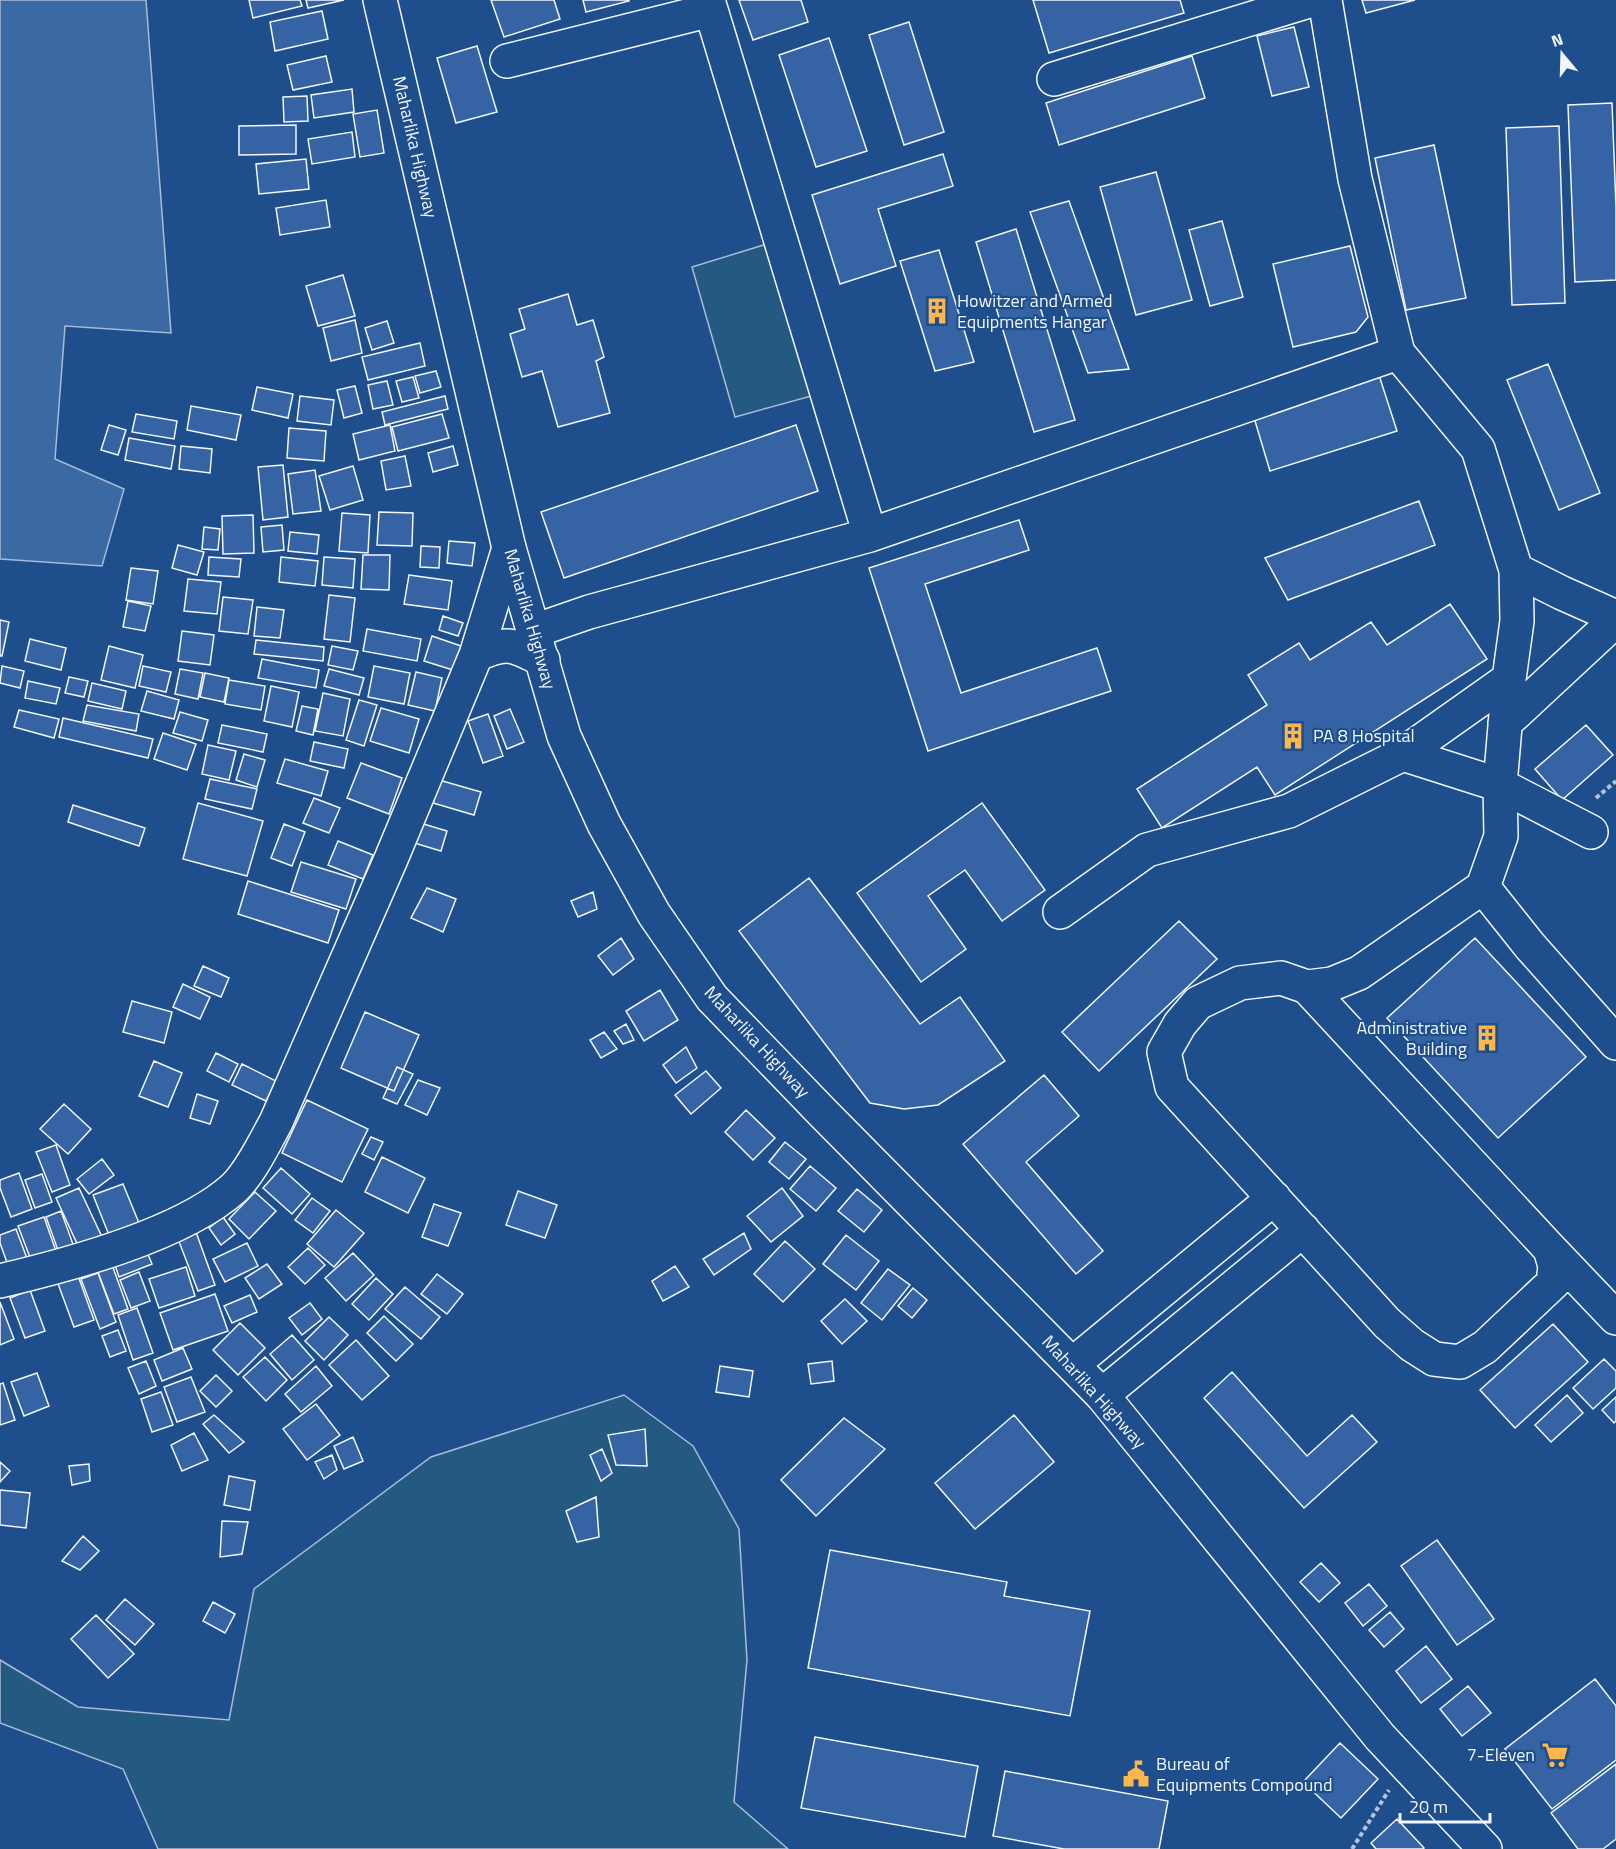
<svg xmlns="http://www.w3.org/2000/svg" width="1616" height="1849" viewBox="0 0 1616 1849" font-family="'Titillium Web',sans-serif">
	<style>
		.green { fill: #245a82; stroke: #a8bbd7; stroke-width: 1.5 }
		.water { fill: #3b69a3; stroke: #a8bbd7; stroke-width: 1.5 }
		.building { fill: #3563a3; stroke: #f2f6ff; stroke-width: 1.5 }
		.lines { fill: none; stroke-linecap: round; stroke-linejoin: round }
		.minor-casing { stroke: #f2f6ff; stroke-width: 36 }
		.highway-casing { stroke: #f2f6ff; stroke-width: 36 }
		.path { stroke: #b3c4dc; stroke-width: 4; stroke-dasharray: 4.5 3; stroke-linecap: butt }
		.minor { stroke: #1f4e8c; stroke-width: 33 }
		.highway { stroke: #1f4e8c; stroke-width: 33 }
		.labels { text-anchor: middle; stroke-width: 4.5; stroke-linejoin: round; paint-order: stroke }
		.street-label { font-size: 18px; fill: #f2f6ff; stroke: #1f4e8c }
		.poi-label { font-size: 18px; fill: #f2f6ff; stroke: #1f4e8c; text-anchor: start }
	</style>
	<rect width="100%" height="100%" fill="#1f4e8c"/>
	<path class="green" d="M783,239L826,392L735,417L692,267Z
		M624,1395L693,1446L739,1529L747,1660L734,1802L788,1849H158L123,1769L0,1723V1660L78,1707L229,1720L254,1589L431,1457Z"/>
	<path class="water" d="M0,0H146L171,333L65,326L55,459L124,489L102,566L0,559Z"/>
	<path class="building" d="M249,0H300L302,6L253,18Z
		M306,0H344L308,8Z
		M491,0H554L560,19L504,37Z
		M583,0H629V1L586,12Z
		M739,0H801L808,22L753,40Z
		M1033,0H1180L1184,13L1049,53Z
		M1362,0H1415L1366,13Z
		M322,11L328,39L275,51L270,22Z
		M909,22L944,132L904,145L869,35Z
		M1294,27L1309,87L1272,96L1257,36Z
		M829,38L867,151L816,167L779,55Z
		M477,46L497,112L456,123L437,58Z
		M326,56L332,82L293,90L287,65Z
		M1192,56L1205,98L1059,145L1046,103Z
		M352,89L354,112L314,118L311,95Z
		M307,96L308,121L284,122L283,97Z
		M1612,103L1616,207V280L1575,282L1568,105Z
		M377,110L384,153L360,157L353,114Z
		M296,125V154L239,155V126Z
		M1559,126L1565,303L1512,305L1506,128Z
		M352,132L355,157L312,164L308,139Z
		M1434,145L1466,298L1406,310L1375,158Z
		M943,154L953,186L878,209L896,266L840,284L812,195Z
		M306,159L309,189L259,194L256,164Z
		M1156,172L1192,300L1136,315L1100,187Z
		M326,200L330,227L280,235L276,208Z
		M1069,201L1129,369L1088,373L1030,212Z
		M1222,221L1243,297L1210,306L1189,230Z
		M1016,229L1075,420L1034,432L976,242Z
		M1350,246L1368,317L1356,332L1293,347L1273,264Z
		M939,250L974,362L935,371L900,261Z
		M343,275L355,316L318,326L306,286Z
		M568,294L577,325L593,320L604,357L596,361L610,413L558,427L542,371L522,377L510,334L525,329L519,309Z
		M355,320L362,353L331,361L323,328Z
		M387,321L394,343L372,350L365,328Z
		M420,343L425,366L368,380L362,357Z
		M1548,364L1600,493L1559,510L1507,380Z
		M436,371L441,387L420,393L415,376Z
		M1378,372L1397,431L1270,471L1252,411Z
		M413,377L419,398L402,402L396,381Z
		M387,381L393,405L373,409L368,385Z
		M355,386L362,413L344,418L337,390Z
		M257,387L293,394L288,418L252,410Z
		M300,396L334,400L331,425L297,421Z
		M445,396L448,409L385,425L382,412Z
		M191,406L241,415L236,440L187,430Z
		M136,414L177,421L174,439L132,432Z
		M442,414L449,438L398,451L392,427Z
		M109,425L126,430L118,455L101,450Z
		M390,425L395,451L359,460L353,434Z
		M796,425L818,491L564,578L541,512Z
		M289,428L326,431L324,461L287,458Z
		M129,438L175,446L171,469L125,460Z
		M181,446L212,449L210,473L179,469Z
		M453,446L458,465L433,472L428,453Z
		M405,456L411,486L386,490L381,461Z
		M283,465L288,517L263,520L258,467Z
		M353,466L363,500L330,510L319,476Z
		M315,470L321,511L293,514L288,474Z
		M1419,501L1435,545L1288,600L1265,558Z
		M379,512L413,513L412,546L377,545Z
		M342,513L370,515L368,553L339,551Z
		M253,515L254,553L223,554L222,516Z
		M1019,520L1029,550L925,584L961,693L1097,648L1111,691L928,751L869,568Z
		M282,525L284,550L263,552L261,527Z
		M204,527L220,529L218,550L202,549Z
		M290,532L319,535L317,554L288,551Z
		M449,541L475,543L472,566L447,563Z
		M178,545L204,552L197,575L172,568Z
		M421,546L440,547L439,568L420,567Z
		M363,555H390L389,590L361,589Z
		M209,557L241,559L239,577L208,575Z
		M281,557L318,561L315,586L279,582Z
		M324,557L355,559L353,588L322,585Z
		M131,568L158,571L153,604L126,600Z
		M409,575L452,581L448,610L404,604Z
		M188,579L221,582L217,614L184,611Z
		M329,595L355,598L350,642L324,639Z
		M223,597L253,600L248,634L219,631Z
		M128,601L151,606L145,631L123,627Z
		M1450,604L1487,659L1275,795L1257,767L1162,828L1137,789L1267,705L1248,675L1299,643L1310,660L1371,622L1387,645Z
		M257,607L284,610L280,638L254,636Z
		M443,616L463,623L458,636L439,630Z
		M0,620L9,622L2,656H0Z
		M367,629L421,639L417,661L363,651Z
		M182,631L214,635L210,665L178,661Z
		M432,636L461,646L453,670L424,661Z
		M30,639L66,648L61,670L25,661Z
		M256,640L324,647L323,661L254,654Z
		M109,646L143,655L135,688L101,680Z
		M332,646L358,651L353,670L328,665Z
		M262,659L319,670L316,688L258,678Z
		M2,666L24,671L20,688L0,683Z
		M143,666L171,672L166,692L139,686Z
		M374,666L410,673L404,704L368,697Z
		M180,669L203,673L198,699L175,694Z
		M329,669L364,678L359,695L324,686Z
		M416,672L442,678L435,711L408,705Z
		M205,673L229,678L224,702L200,697Z
		M69,677L88,681L84,697L65,693Z
		M229,680L265,686L261,710L225,704Z
		M28,681L60,688L56,704L25,698Z
		M92,683L126,691L122,709L88,701Z
		M271,686L299,692L292,727L264,721Z
		M147,691L179,700L174,719L141,711Z
		M323,693L350,699L343,736L315,731Z
		M359,700L377,705L364,746L346,740Z
		M87,705L139,714L136,731L83,721Z
		M302,706L318,709L313,735L296,731Z
		M381,708L419,719L409,753L370,741Z
		M510,709L524,742L507,749L494,716Z
		M19,710L59,719L54,738L14,727Z
		M180,712L208,720L202,741L173,733Z
		M488,714L503,756L483,763L468,721Z
		M63,718L153,739L148,758L59,737Z
		M222,725L267,734L263,752L218,743Z
		M1586,725L1613,755L1562,800L1535,769Z
		M163,733L196,744L187,770L154,759Z
		M314,742L348,749L344,768L310,761Z
		M208,745L236,751L229,780L202,774Z
		M244,754L265,760L257,787L236,780Z
		M285,759L328,771L321,796L277,783Z
		M361,763L402,778L389,814L347,798Z
		M210,779L257,789L252,809L205,799Z
		M439,780L481,792L474,815L433,803Z
		M314,798L340,808L329,833L303,823Z
		M198,803L263,821L247,876L183,859Z
		M982,803L1045,890L1002,921L965,870L928,896L966,949L921,982L857,893Z
		M73,805L145,828L139,846L68,822Z
		M417,822L447,831L441,851L411,842Z
		M284,824L305,832L292,866L271,858Z
		M338,841L373,855L363,879L328,865Z
		M301,862L356,879L346,909L291,892Z
		M809,878L920,1024L960,997L1005,1061L938,1105L904,1109L870,1103L739,931Z
		M248,881L339,910L328,943L238,914Z
		M427,888L456,899L443,932L411,918Z
		M593,892L597,909L578,917L571,901Z
		M1179,921L1217,959L1099,1071L1062,1032Z
		M621,938L634,959L613,975L598,956Z
		M1475,938L1586,1057L1498,1138L1387,1018Z
		M203,966L229,978L221,997L194,986Z
		M183,984L210,997L200,1019L173,1007Z
		M660,990L678,1020L644,1041L626,1011Z
		M132,1001L172,1012L164,1043L123,1032Z
		M365,1012L419,1035L394,1091L341,1068Z
		M626,1024L634,1040L623,1044L614,1031Z
		M604,1032L617,1049L601,1058L590,1040Z
		M686,1047L697,1068L676,1083L663,1065Z
		M216,1053L238,1064L229,1082L207,1071Z
		M154,1061L182,1073L168,1107L139,1096Z
		M242,1064L276,1081L266,1101L232,1085Z
		M397,1067L413,1074L397,1104L383,1098Z
		M706,1071L721,1088L691,1114L675,1095Z
		M1044,1075L1079,1116L1026,1162L1103,1251L1076,1274L963,1144Z
		M418,1080L440,1088L427,1115L405,1105Z
		M197,1094L218,1101L210,1124L190,1118Z
		M307,1100L368,1129L342,1182L282,1153Z
		M64,1104L91,1129L68,1154L40,1129Z
		M746,1110L775,1138L753,1160L725,1132Z
		M371,1137L383,1142L374,1160L362,1154Z
		M785,1142L806,1159L789,1179L769,1162Z
		M56,1145L70,1185L52,1192L36,1152Z
		M382,1157L425,1178L408,1213L365,1192Z
		M102,1159L114,1175L89,1194L77,1179Z
		M810,1166L836,1188L816,1211L790,1189Z
		M281,1168L310,1194L292,1214L263,1188Z
		M19,1173L32,1209L11,1217L0,1188V1180Z
		M42,1174L52,1202L35,1208L25,1180Z
		M123,1184L139,1223L109,1235L93,1195Z
		M79,1188L102,1237L79,1248L56,1198Z
		M782,1188L803,1216L771,1242L747,1216Z
		M857,1189L882,1210L864,1232L838,1211Z
		M518,1191L557,1205L545,1238L506,1225Z
		M255,1192L276,1211L249,1239L229,1219Z
		M312,1198L330,1211L313,1233L295,1220Z
		M434,1204L461,1213L448,1246L422,1237Z
		M336,1210L364,1233L334,1267L307,1244Z
		M61,1211L74,1247L59,1253L46,1217Z
		M44,1217L56,1251L31,1260L18,1226Z
		M223,1217L235,1234L221,1245L209,1228Z
		M16,1229L28,1261L9,1268L0,1243V1235Z
		M196,1232L215,1285L198,1291L178,1239Z
		M744,1233L751,1249L714,1275L703,1259Z
		M846,1235L879,1261L856,1290L823,1264Z
		M785,1241L815,1269L783,1302L754,1274Z
		M247,1243L258,1266L225,1282L213,1259Z
		M145,1247L152,1264L119,1277L113,1259Z
		M308,1248L325,1265L305,1284L288,1267Z
		M353,1253L374,1275L346,1301L325,1278Z
		M111,1262L128,1309L114,1314L96,1267Z
		M267,1264L282,1284L259,1299L245,1278Z
		M675,1266L689,1287L663,1301L652,1281Z
		M186,1267L195,1296L159,1308L149,1279Z
		M888,1269L910,1285L882,1320L861,1303Z
		M139,1272L150,1301L131,1308L120,1280Z
		M77,1273L94,1320L74,1327L57,1281Z
		M98,1273L116,1322L100,1329L81,1279Z
		M437,1274L463,1294L447,1314L421,1294Z
		M376,1278L393,1294L369,1320L352,1304Z
		M405,1287L440,1317L421,1339L385,1309Z
		M913,1288L927,1300L912,1318L898,1306Z
		M30,1290L45,1331L25,1338L10,1298Z
		M215,1294L228,1331L173,1350L160,1313Z
		M250,1295L257,1312L232,1323L224,1306Z
		M845,1299L867,1321L842,1344L821,1321Z
		M0,1302L14,1339L0,1345Z
		M310,1303L322,1319L302,1335L289,1318Z
		M137,1308L153,1353L133,1360L118,1315Z
		M384,1316L413,1344L396,1361L367,1333Z
		M329,1317L348,1335L324,1360L305,1341Z
		M240,1323L265,1348L238,1375L213,1350Z
		M1553,1324L1588,1362L1515,1428L1480,1390Z
		M118,1330L126,1351L110,1357L102,1336Z
		M292,1335L314,1360L292,1380L270,1354Z
		M356,1340L389,1376L362,1400L329,1365Z
		M183,1348L192,1369L162,1381L154,1360Z
		M265,1357L287,1380L266,1401L243,1377Z
		M1604,1359L1616,1371V1388L1593,1409L1573,1388Z
		M146,1361L156,1386L139,1394L128,1368Z
		M832,1361L834,1381L811,1384L808,1364Z
		M316,1366L332,1386L301,1412L285,1394Z
		M720,1366L753,1371L749,1397L716,1392Z
		M1232,1372L1307,1456L1352,1415L1377,1442L1304,1508L1204,1398Z
		M37,1373L49,1406L24,1416L11,1382Z
		M216,1375L232,1391L216,1407L200,1391Z
		M191,1377L205,1412L177,1422L164,1387Z
		M3,1383L15,1420L0,1425V1384Z
		M161,1392L173,1425L152,1432L141,1399Z
		M1567,1395L1583,1413L1551,1442L1535,1425Z
		M1616,1397V1421L1614,1423L1602,1410Z
		M316,1404L340,1435L307,1460L283,1429Z
		M214,1415L244,1442L229,1453L203,1424Z
		M1014,1415L1054,1462L975,1529L935,1483Z
		M844,1418L885,1449L816,1516L781,1480Z
		M645,1429L647,1466L616,1465L608,1435Z
		M194,1433L208,1460L182,1471L171,1445Z
		M353,1437L363,1461L344,1469L334,1446Z
		M602,1449L612,1473L601,1481L590,1455Z
		M332,1455L337,1470L324,1479L315,1462Z
		M0,1462L10,1471L0,1482Z
		M89,1464L90,1481L72,1485L69,1466Z
		M229,1476L255,1481L250,1510L224,1505Z
		M0,1490L30,1493L26,1528L0,1525Z
		M596,1497L599,1537L577,1542L566,1511Z
		M222,1521L248,1522L242,1554L220,1557Z
		M83,1536L99,1551L80,1570L62,1561Z
		M1437,1540L1494,1619L1457,1645L1401,1566Z
		M830,1550L1007,1582L1004,1596L1090,1611L1070,1716L808,1668Z
		M1321,1563L1340,1583L1319,1602L1300,1582Z
		M1369,1584L1387,1606L1363,1626L1345,1603Z
		M125,1599L154,1624L135,1645L106,1620Z
		M213,1602L235,1614L225,1633L203,1621Z
		M1390,1612L1404,1629L1384,1647L1369,1630Z
		M96,1615L134,1654L108,1678L71,1639Z
		M1426,1646L1452,1679L1421,1703L1396,1671Z
		M1595,1679L1616,1706V1760L1552,1809L1505,1749Z
		M1468,1686L1491,1713L1462,1736L1440,1709Z
		M815,1737L978,1766L965,1837L801,1808Z
		M1340,1743L1378,1779L1341,1818L1303,1782Z
		M1616,1764V1839L1603,1849H1578L1551,1813Z
		M1005,1771L1168,1801L1159,1849H1064L993,1836Z
		M1397,1819L1424,1848L1423,1849H1376L1371,1843Z"/>
	<g class="lines">
		<g class="minor-casing">
			<path id="minor" d="M708,0L870,535
				M507,61L711,10
				M1054,79L1312,0
				M1516,570L1562,593L1616,617
				M534,631L589,612L870,535L1398,353
				M476,655C507,641 513,644 543,660
				M1505,723L1616,620
				M1403,754L1500,785L1591,832
				M1483,887L1530,946L1616,1043
				M1060,912L1147,850L1289,811L1403,754L1509,679
				M1307,987L1550,1249L1555,1266L1553,1283L1485,1347L1460,1362L1434,1359L1412,1345L1387,1323L1172,1087L1164,1052L1180,1024L1198,1003L1240,983L1281,978L1307,987L1332,984L1359,973L1483,887L1501,836L1500,785L1509,679L1517,621L1516,570L1478,449L1398,353L1355,179L1325,0
				M1550,1249L1616,1318
				M0,1281C68,1265 182,1235 234,1188C250,1173 265,1142 276,1122L391,859L476,655L509,548
				M1073,1364L1274,1198
				M1102,1395L1303,1230"/>
		</g>
		<g class="highway-casing">
			<path id="highway" d="M380,0L509,548L564,736L604,824L654,914L712,998L823,1113L1102,1395L1380,1737L1485,1849"/>
		</g>
		<path class="path" d="M1596,798L1616,781
			M1352,1849L1389,1790"/>
		<use href="#minor" class="minor"/>
		<use href="#highway" class="highway"/>
	</g>
	<defs>
		<g id="building-bare" transform="scale(2.07)"><path d="M-4-6H4V6H1V3H-1V6H-4ZM-2.5-4.3h1.7v1.8h-1.7ZM.8-4.3h1.7v1.8H.8ZM-2.5-1h1.7V.8h-1.7ZM.8-1h1.7V.8H.8Z" fill="#ffb74d" stroke="#1f4e8c" stroke-width="2.5" paint-order="stroke"/></g>
		<g id="supermarket-bare" transform="scale(2.07)"><path d="M-6-5.5h2.5l.6 2H6L4.5 2H-2.5L-4.4-4H-6ZM-1.5 3.2a1.3 1.3 0 1 0 .1 0ZM3 3.2a1.3 1.3 0 1 0 .1 0Z" fill="#ffb74d" stroke="#1f4e8c" stroke-width="2.5" paint-order="stroke"/></g>
		<g id="civic-bare" transform="scale(2.07)"><path d="M-.6-6.5H3V-4.5H.6V-3L4-1V1h2V6H-6V1h2V-1L-.6-3ZM-1.2 2.5V6h2.4V2.5Z" fill="#ffb74d" stroke="#1f4e8c" stroke-width="2.5" paint-order="stroke"/></g>
	</defs>
	<g fill-rule="evenodd">
		<use href="#building-bare" x="937" y="311"/>
		<use href="#building-bare" x="1293" y="736"/>
		<use href="#building-bare" x="1487" y="1038"/>
		<use href="#supermarket-bare" x="1555" y="1755"/>
		<use href="#civic-bare" x="1136" y="1774"/>
	</g>
	<g class="labels">
		<g class="street-label">
			<text transform="translate(415 147) rotate(77)" y="6">Maharlika Highway</text>
			<text transform="translate(530 619) rotate(74)" y="6">Maharlika Highway</text>
			<text transform="translate(757 1042) rotate(47)" y="6">Maharlika Highway</text>
			<text transform="translate(1094 1392) rotate(48)" y="6">Maharlika Highway</text>
		</g>
		<g class="poi-label">
			<text x="957" y="307">Howitzer and Armed<tspan x="957" dy="21">Equipments Hangar</tspan></text>
			<text x="1313" y="742">PA 8 Hospital</text>
			<text x="1467" y="1034" text-anchor="end">Administrative<tspan x="1467" dy="21">Building</tspan></text>
			<text x="1535" y="1761" text-anchor="end">7-Eleven</text>
			<text x="1156" y="1770">Bureau of<tspan x="1156" dy="21">Equipments Compound</tspan></text>
		</g>
	</g>
	<g transform="translate(1562 54) rotate(341)" stroke="#1f4e8c" stroke-width="4.5" paint-order="stroke">
	<path d="M0-4.5L10 22L0 15L-10 22Z" fill="#f2f6ff"/>
	<text y="-9" font-size="16" font-weight="bold" text-anchor="middle" fill="#f2f6ff">N</text>
	</g>
	<path d="M1400 1813v9h90v-9" fill="none" stroke="#f2f6ff" stroke-width="3"/>
	<text x="1409" y="1813" font-size="18" fill="#f2f6ff" stroke="#1f4e8c" stroke-width="4.5" paint-order="stroke">20 m</text>
</svg>
